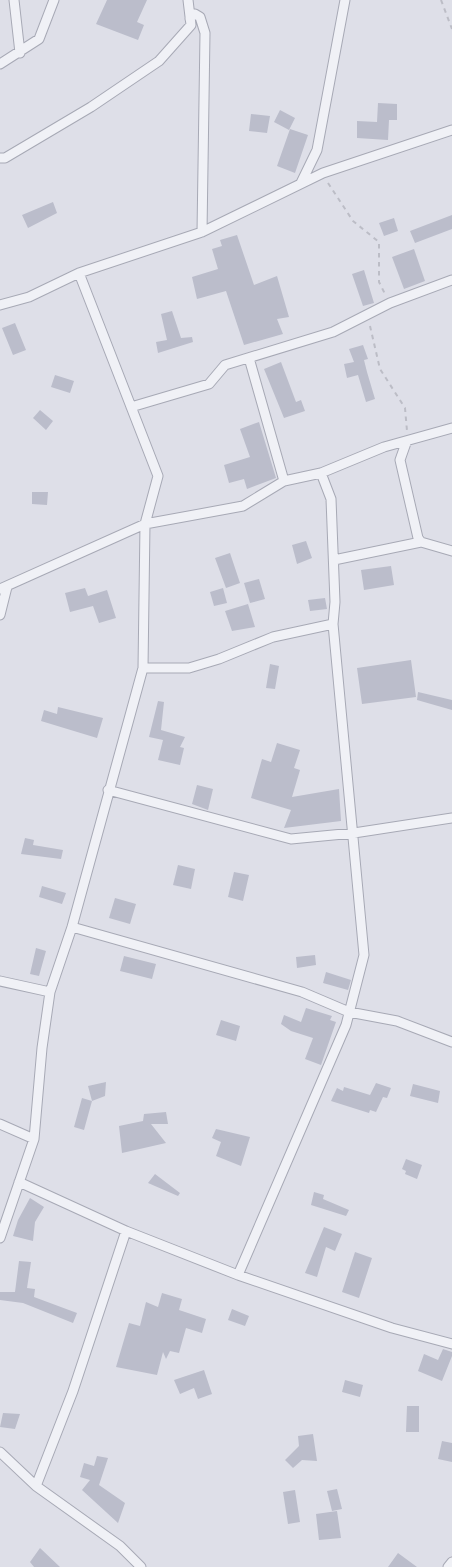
<svg xmlns="http://www.w3.org/2000/svg" width="452" height="1567" viewBox="0 0 452 1567" font-family="'Work Sans',sans-serif">
	<style>
		.building { fill: #bbbdcb }
		.lines { fill: none; stroke-linecap: round; stroke-linejoin: round }
		.minor-casing { stroke: #a7a9b5; stroke-width: 11 }
		.path { stroke: #bcbdc6; stroke-width: 2; stroke-dasharray: 4.5 4.5; stroke-linecap: butt }
		.minor { stroke: #f0f1f6; stroke-width: 9 }
	</style>
	<rect width="100%" height="100%" fill="#dedfe8"/>
	<path class="building" d="M107,0H147L137,22L144,25L138,40L96,24Z
		M378,103L397,104V120H389L388,140L357,138V121L377,122Z
		M280,110L295,118L289,130L274,122Z
		M251,114L270,116L267,133L249,131Z
		M290,129L308,135L295,173L277,166Z
		M53,202L57,213L28,228L22,215Z
		M452,215V229L415,243L410,231Z
		M394,218L398,231L384,236L379,223Z
		M237,235L254,285L277,276L289,317L277,319L283,334L244,345L226,291L197,299L192,277L218,269L212,249L222,246L220,240Z
		M414,249L425,281L404,289L392,257Z
		M364,270L374,303L363,306L352,274Z
		M172,311L181,338L192,337L193,342L158,353L156,342L167,340L161,314Z
		M15,323L26,350L13,355L2,328Z
		M363,345L368,359L364,360L367,372L375,399L366,402L358,375L347,378L344,364L354,362L349,349Z
		M281,362L296,402L301,400L305,411L284,418L264,369Z
		M55,375L74,381L70,393L51,387Z
		M40,410L53,421L46,430L33,418Z
		M259,422L276,478L247,489L244,479L229,483L224,465L250,457L240,429Z
		M32,492H48L47,505L32,504Z
		M306,541L312,558L297,564L292,545Z
		M230,553L240,583L226,588L215,558Z
		M391,566L394,585L364,590L361,570Z
		M259,579L265,599L250,603L244,583Z
		M85,588L88,596L107,590L116,618L99,623L93,606L70,612L65,593Z
		M223,588L227,603L214,606L210,592Z
		M325,598L327,609L310,611L308,600Z
		M248,604L255,627L232,631L225,611Z
		M411,660L416,697L362,704L357,668Z
		M270,664L279,666L275,689L266,688Z
		M418,692L452,700V710L417,700Z
		M158,701L164,702L161,730L185,737L180,747L184,748L180,765L158,760L163,740L149,737Z
		M58,707L103,718L97,738L41,721L44,710L57,714Z
		M277,743L300,750L294,768L300,770L292,797L339,789L341,821L284,828L291,810L251,798L262,759L271,762Z
		M197,785L213,789L208,810L192,804Z
		M25,838L34,840L33,845L63,850L61,859L21,854Z
		M178,865L195,869L191,889L173,885Z
		M234,872L249,875L243,901L228,897Z
		M42,886L66,893L62,904L39,897Z
		M115,898L136,904L130,924L109,918Z
		M36,948L46,951L39,976L30,974Z
		M315,955L316,965L297,968L296,957Z
		M124,956L156,964L152,979L120,971Z
		M326,972L351,980L348,990L323,983Z
		M306,1008L332,1016L330,1020L336,1022L321,1065L305,1059L313,1038L291,1031L281,1024L284,1015L301,1022Z
		M221,1020L240,1026L236,1041L216,1035Z
		M106,1082L105,1096L92,1101L88,1086Z
		M376,1083L391,1088L387,1098L383,1097L376,1112L370,1110L369,1113L331,1101L337,1088L343,1091L344,1087L370,1095Z
		M413,1084L440,1091L438,1103L410,1096Z
		M82,1098L92,1101L84,1130L74,1127Z
		M166,1112L168,1124H151L166,1143L122,1153L119,1126L143,1121L144,1114Z
		M216,1129L250,1137L241,1166L216,1156L221,1142L212,1138Z
		M406,1159L422,1165L417,1179L405,1174L406,1171L402,1169Z
		M155,1174L180,1193L178,1196L148,1183Z
		M314,1192L324,1195L323,1199L349,1210L346,1216L311,1205Z
		M30,1198L44,1207L35,1222L33,1241L13,1236L18,1220Z
		M324,1227L342,1234L335,1251L326,1247L317,1277L305,1273Z
		M355,1252L372,1258L359,1298L342,1292Z
		M19,1261L31,1262L27,1288L35,1289L34,1297L77,1313L73,1323L23,1303L0,1300V1292H15Z
		M162,1293L182,1299L179,1310L206,1319L202,1333L186,1328L179,1353L170,1351L166,1359L163,1352L157,1375L116,1367L129,1323L140,1326L146,1302L158,1307Z
		M232,1309L249,1316L245,1326L228,1320Z
		M443,1349L452,1352V1356L442,1381L418,1371L424,1354L438,1360Z
		M204,1370L212,1394L198,1399L194,1388L180,1394L174,1380Z
		M345,1380L363,1385L360,1397L342,1392Z
		M407,1406H419V1432H406Z
		M3,1413L20,1414L15,1429L0,1427Z
		M313,1434L317,1461L302,1460L293,1468L285,1460L299,1446L298,1436Z
		M442,1441L452,1443V1462L438,1459Z
		M97,1456L108,1458L99,1485L125,1503L118,1523L82,1490L90,1480L80,1477L84,1463L94,1466Z
		M337,1489L342,1509L332,1511L327,1491Z
		M295,1490L300,1522L288,1524L283,1492Z
		M337,1511L341,1538L319,1540L316,1514Z
		M40,1548L60,1567H34L30,1562Z
		M398,1553L417,1567H388Z"/>
	<g class="lines">
		<g class="minor-casing">
			<path id="minor" d="M14,0L20,53
				M190,19V15L195,14L200,17L205,33L202,232
				M0,64L39,39L54,0
				M0,158H5L91,107L159,61L191,25L188,0
				M301,183L317,150L345,0
				M0,305L29,297L79,273L202,232L323,173L452,130
				M249,358L284,481
				M131,407L209,384L225,365L333,332L390,303L452,280
				M406,443L400,460L418,538L421,542L452,551
				M334,560L421,542
				M0,589L145,524L243,506L284,481L321,473L384,447L452,428
				M0,615L7,587
				M143,668H189L219,659L273,637L333,624
				M108,790L291,839L354,833L452,818
				M72,927L302,992L349,1012L397,1021L452,1042
				M0,981L50,992
				M0,1124L34,1139
				M19,1182L126,1231
				M0,1238L34,1139L42,1048L50,992L72,927L143,668L145,524L158,476L79,273
				M238,1275L346,1025L364,955L333,624L335,602L331,499L321,473
				M0,1452L36,1486L120,1546L141,1567
				M36,1486L73,1391L126,1231L238,1275L392,1328L452,1344
				M448,1567L452,1562"/>
		</g>
		<path class="path" d="M441,0L452,29
			M328,183L353,221L379,242V282L385,294
			M370,326L380,369L405,408L407,431"/>
		<use href="#minor" class="minor"/>
	</g>
</svg>
